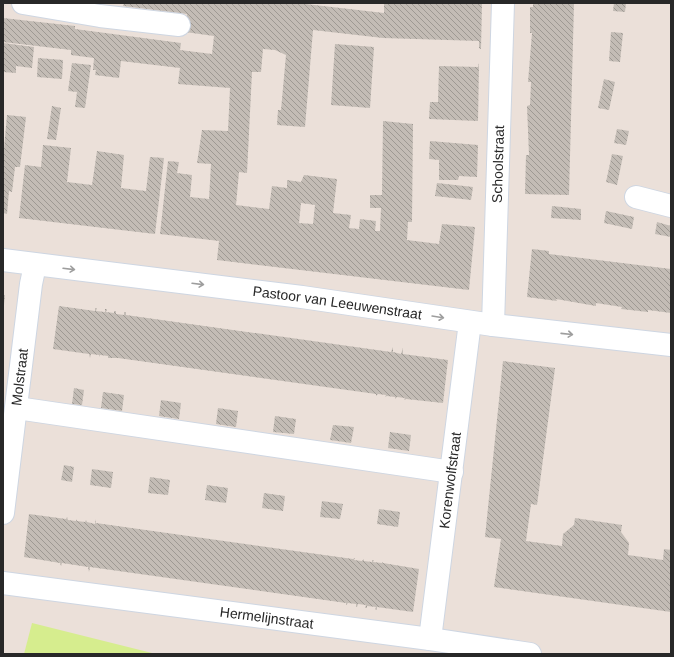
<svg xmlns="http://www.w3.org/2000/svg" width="674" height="657" viewBox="0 0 674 657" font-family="Helvetica,sans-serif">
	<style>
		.pitch { fill: #d6ed8e }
		.building { fill: url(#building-back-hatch); fill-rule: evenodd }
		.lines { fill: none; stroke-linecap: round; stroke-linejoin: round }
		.minor-casing { stroke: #ced6e2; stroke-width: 24 }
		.minor { stroke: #fff; stroke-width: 22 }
		.oneway { stroke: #9e9e9e }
		.labels { text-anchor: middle; stroke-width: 3; stroke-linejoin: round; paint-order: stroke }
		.street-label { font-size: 14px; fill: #282828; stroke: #fff }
	</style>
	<defs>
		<pattern id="building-back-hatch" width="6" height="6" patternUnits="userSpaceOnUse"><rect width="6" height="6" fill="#c3bcb5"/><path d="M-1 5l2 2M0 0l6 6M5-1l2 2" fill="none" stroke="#9e9993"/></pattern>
	</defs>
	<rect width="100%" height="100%" fill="#ebe0d9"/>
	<path class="pitch" d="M32,623L156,654H24Z"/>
	<path class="building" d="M124,3H297L384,13V3H482L481,49L479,48V41L383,38L313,30L305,127L277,125L278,110H281L286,55L275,50L263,49L261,72H252L247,173L239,172L236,205L269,209L272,186L287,188V180L301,182L304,175L337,179L333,213L351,215L349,228L359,229L360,219L376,221L375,231H380L381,208H370V195H382L383,121L413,124L412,222H408L407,240L439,244L442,224L475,227L469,290L217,260L219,241L160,234L168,161L179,162L177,173L192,175L190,197L209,199L211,164L197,163L202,130L228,131L230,88L178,84L180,68L121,61L119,78L95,75L96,70H93L94,58L71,55V50L3,42V18L75,26V29L181,43L180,50L212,54L214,36L185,32L187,14L123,6ZM301,203L315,205L313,224L299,223Z
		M533,3H574L569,195L525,194L526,155H529L527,106L530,105L531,82H528L532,33H530V7H533Z
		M614,3H626L625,12L613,11Z
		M611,32L623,33L620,62L609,61Z
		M3,43L34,47L32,68L16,66V73L3,72Z
		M335,44L374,47L370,108L331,105Z
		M38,58L63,60L62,79L37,77Z
		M72,63L91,65L85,108L75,107L77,92L68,91Z
		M479,63L478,121L429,119L430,102H438L439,66L478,67Z
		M604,79L615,82L609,110L598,108Z
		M52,106L61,108L56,140L47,139Z
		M7,115L26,117L20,167H15L12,192L9,191L7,214L3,213V160Z
		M617,129L629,131L626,145L614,143Z
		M430,141L478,145L477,177L459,176L458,180H439V160L429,159Z
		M43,145L71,148L67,182L92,185L97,151L124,155L121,188L146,191L150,157L164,158L155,234L19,218L25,165L41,167Z
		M612,154L623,156L617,185L606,182Z
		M437,183L473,187L471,200L435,196Z
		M552,206L581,209V220L551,218Z
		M606,211L634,217L632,229L604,223Z
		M657,222L671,226V237L655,234Z
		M532,249L549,251V254L671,269V313L648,310V312L621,309L622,307L596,303V306L556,299L557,301L527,297Z
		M3,295H5L4,305H3Z
		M59,306L95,311V308H97L96,311L105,312V309H107L106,312L114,313V311H116V314L124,315V312H126V315L391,352L393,347V352L401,354L403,348V354L448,360L443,403L406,399L404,400L405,398L397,397L395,399V397L387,396L385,397L386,395L378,394L376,396V394L118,358H108V356L100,355V357L99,355L91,354L90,358L89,354L53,349Z
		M503,361L555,368L537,505L531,504L526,541L562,546L563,534L574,525L575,518L622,525L621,532L629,543L628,555L663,560L664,549L671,550V612L494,587L501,539L485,537Z
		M74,388L84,390L82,405L72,404Z
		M103,392L124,395L122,411L101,408Z
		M161,400L181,403L179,419L159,416Z
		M218,408L238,411L236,427L216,424Z
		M275,416L296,419L294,434L273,432Z
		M333,425L354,427L351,443L330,440Z
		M390,432L411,435L409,451L388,448Z
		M64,465L74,467L72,482L61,480Z
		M92,469L113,472L111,488L90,485Z
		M150,477L170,480L168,495L148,493Z
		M207,485L228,488L226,503L205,500Z
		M264,493L285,496L283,511L262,508Z
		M322,501L343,504L340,519L320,517Z
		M379,509L400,512L398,527L377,524Z
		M29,514L66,519L67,517L68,520L76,521V519L77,521L85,522L86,520L87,522L95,524L96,519V523L353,559L355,558L354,560L362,561L364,559V561L372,562V560H374L373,562L382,563L383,562V563L419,569L413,612L377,607V610L375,609L376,607L367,606V608H365L366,605L358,604L357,607H356V604L348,603L346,605V603L90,567L89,572L88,567L62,563L61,566L60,563L24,557Z"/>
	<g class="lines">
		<g class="minor-casing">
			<g id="minor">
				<path d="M23,3L100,16L179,25"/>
				<path d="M636,197L671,206"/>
				<path id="s1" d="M3,260L302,297L493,325L671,345"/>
				<path id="s2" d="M493,325L503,3"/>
				<path d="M17,408L452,472"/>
				<path id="s3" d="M3,513L31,284L35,265"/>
				<path id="s4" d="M3,583L430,639L530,654"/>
				<path id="s5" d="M430,639L470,322"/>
			</g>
		</g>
		<use href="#minor" class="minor"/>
	</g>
	<defs><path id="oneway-shaft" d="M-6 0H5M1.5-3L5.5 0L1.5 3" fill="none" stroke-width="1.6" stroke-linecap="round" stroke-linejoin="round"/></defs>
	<g class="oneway">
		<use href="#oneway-shaft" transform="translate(69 269) rotate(7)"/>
		<use href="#oneway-shaft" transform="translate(198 284) rotate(7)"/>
		<use href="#oneway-shaft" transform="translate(438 317) rotate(9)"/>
		<use href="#oneway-shaft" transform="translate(567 334) rotate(6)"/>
	</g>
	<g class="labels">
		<g class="street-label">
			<text dy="5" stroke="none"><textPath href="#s2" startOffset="161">Schoolstraat</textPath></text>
			<text dy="5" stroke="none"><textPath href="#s1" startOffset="337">Pastoor van Leeuwenstraat</textPath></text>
			<text dy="5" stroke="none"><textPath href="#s3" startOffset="137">Molstraat</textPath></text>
			<text dy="5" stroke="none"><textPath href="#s5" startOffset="160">Korenwolfstraat</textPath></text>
			<text dy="5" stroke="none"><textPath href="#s4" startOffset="266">Hermelijnstraat</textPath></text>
		</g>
	</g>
	<rect width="674" height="657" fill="none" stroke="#282828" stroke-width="8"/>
</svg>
